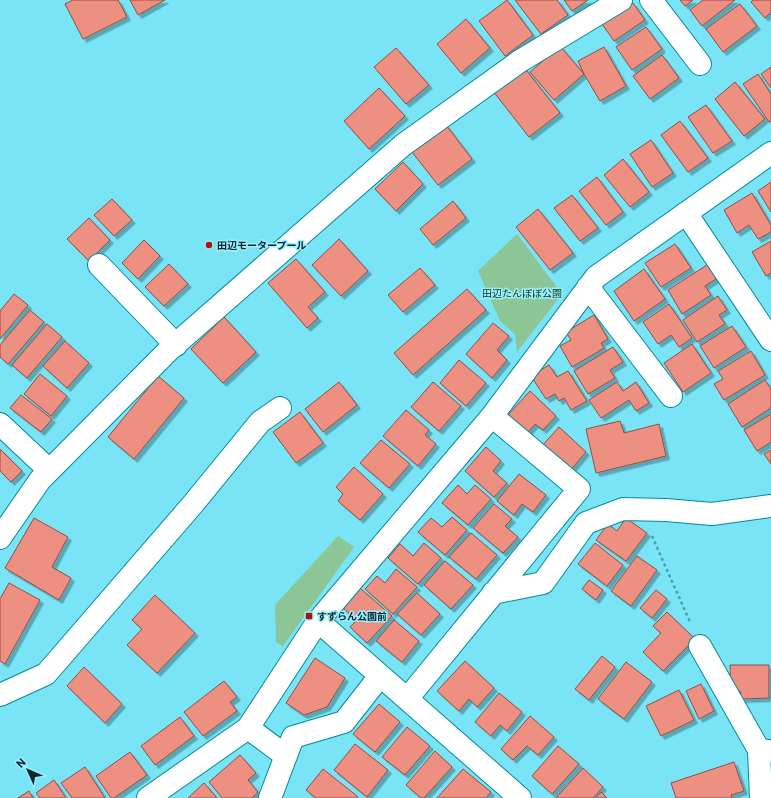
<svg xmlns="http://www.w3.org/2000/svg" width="771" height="798" viewBox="0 0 771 798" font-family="Roboto,'Noto Sans JP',sans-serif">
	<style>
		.green { fill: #8cc596 }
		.building { fill: #ed9081; stroke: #964c41; filter: url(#shadow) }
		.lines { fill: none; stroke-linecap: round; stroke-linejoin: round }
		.minor-casing { stroke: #008b9c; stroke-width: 24 }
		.path { stroke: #4d9daa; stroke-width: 2.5; stroke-dasharray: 3 3; stroke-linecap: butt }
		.minor { stroke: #fff; stroke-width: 22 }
		.poi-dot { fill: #a8160b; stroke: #9dedfc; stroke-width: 1.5 }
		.labels { text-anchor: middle; stroke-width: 3; stroke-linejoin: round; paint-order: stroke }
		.poi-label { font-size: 10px; font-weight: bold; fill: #05292f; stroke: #9dedfc; text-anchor: start }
		.park-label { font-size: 10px; fill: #04401a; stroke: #9dedfc }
	</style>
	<defs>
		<filter id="shadow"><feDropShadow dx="3.5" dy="3.5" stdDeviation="0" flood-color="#0004"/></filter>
	</defs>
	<rect width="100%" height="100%" fill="#79e4f5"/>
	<path class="green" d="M517,234L562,294L517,352L515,334L500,321L478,271Z
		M338,536L354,547L283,646L276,642L275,605Z"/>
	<path class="building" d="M73,0H118L127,17L83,39L65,4Z
		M130,0H165L138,15Z
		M507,0L533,35L505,56L479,21Z
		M515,0H557L568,15L541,34Z
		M564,0H588L572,11Z
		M680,0H693L685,6Z
		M703,0H735L702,26L690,10Z
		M753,0H771V12L765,18L751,2Z
		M633,3L645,20L614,41L602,24Z
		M740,4L757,26L723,52L706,29Z
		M466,19L490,48L461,73L437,44Z
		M646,27L662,49L632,70L616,47Z
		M560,46L584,74L554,100L530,72Z
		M604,47L626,86L600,101L584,74L578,61Z
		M396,48L429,85L406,104L374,67Z
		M662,55L679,78L650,99L633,76Z
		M523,66L560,113L529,137L493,91Z
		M771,67V88L761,74Z
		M758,74L771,94V121L769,122L743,84Z
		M735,82L765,119L744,136L715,99Z
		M379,88L405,116L369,149L344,121Z
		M706,105L732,141L713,153L688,117Z
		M680,121L708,158L688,172L661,135Z
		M446,125L472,159L438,185L412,152Z
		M651,140L673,173L652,187L630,154Z
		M623,159L649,192L630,207L604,175Z
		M403,162L423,184L396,211L375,189Z
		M597,177L623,212L606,225L579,191Z
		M771,182V212L758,191Z
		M752,193L771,225V232L758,239L749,225L737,233L724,210Z
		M572,195L598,228L580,241L554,208Z
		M112,199L132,220L114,236L94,215Z
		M453,201L466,218L433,245L420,229Z
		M538,209L573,253L550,270L516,227Z
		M89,218L110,240L89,261L67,239Z
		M339,239L368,271L341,296L312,265Z
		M144,240L160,256L138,279L122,263Z
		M771,241V273L766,276L752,252Z
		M675,244L691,268L661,287L645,263Z
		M296,259L325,292L308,307L318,318L307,328L268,283Z
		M710,263L719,277L705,286L711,295L682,314L668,290Z
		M169,264L188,284L164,306L145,287Z
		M420,268L435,285L403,312L388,295Z
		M644,269L665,299L634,321L614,291Z
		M467,289L486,310L413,375L394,353Z
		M14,294L28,305L0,339V311Z
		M718,296L727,310L719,315L725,324L697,342L683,320Z
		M669,304L692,338L679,347L671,335L658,344L643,322Z
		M30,310L44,322L8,364L0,357V345Z
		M594,315L608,339L601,343L604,348L572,367L560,346L571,340L566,332Z
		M224,317L256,352L223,383L191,349Z
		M493,323L509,336L497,350L507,360L492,378L466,354Z
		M47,324L62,337L27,378L12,365Z
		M732,326L746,347L714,368L700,346Z
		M65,341L89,363L67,388L43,366Z
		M692,344L711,373L683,392L664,363Z
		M613,347L623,362L610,370L615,378L588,394L574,371Z
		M751,351L765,375L724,400L714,384L723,379L718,371Z
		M459,360L486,383L466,406L440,383Z
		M549,365L557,377L568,371L587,401L571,410L564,398L559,401L555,394L546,399L531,376Z
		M40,374L67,396L51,416L24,394Z
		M158,376L184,398L134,459L108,437Z
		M765,380L771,389V408L742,427L728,404Z
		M339,382L357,405L323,432L305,409Z
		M433,382L461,406L439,431L411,407Z
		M617,382L623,391L636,382L649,403L636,411L629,400L601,418L589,400Z
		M530,391L556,416L543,430L535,424L528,432L508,415Z
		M21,395L52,419L41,432L10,408Z
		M406,410L429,430L425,435L436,444L418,466L383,436Z
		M300,412L323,443L296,463L273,432Z
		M771,414V442L757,451L744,430Z
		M620,421L624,433L659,424L666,456L596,473L586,429Z
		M559,427L586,452L568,473L540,448Z
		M381,440L410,464L389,488L360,463Z
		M486,447L501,461L493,471L507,483L494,497L465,471Z
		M0,449L22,471L11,482L0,471Z
		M771,450V464L764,454Z
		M354,467L383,494L360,520L338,501L343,494L336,487Z
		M519,474L546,495L533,512L522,504L514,515L497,501Z
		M458,485L467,494L475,485L491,499L468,525L442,503Z
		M494,504L512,519L505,526L518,537L503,553L473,528Z
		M452,517L467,530L445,555L418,532L431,518L442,527Z
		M34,518L68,537L52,567L71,578L59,600L5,568Z
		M626,518L647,533L626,561L596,540L608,524L617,531Z
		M471,533L497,555L476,579L449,557Z
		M424,543L441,558L418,584L388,558L400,544L413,556Z
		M595,543L623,565L607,586L578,564Z
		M637,556L657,570L631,606L611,591Z
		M445,561L473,585L451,609L424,585Z
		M396,569L417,587L393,614L365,589L377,576L385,583Z
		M589,580L603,590L596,600L582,589Z
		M9,583L40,600L5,664L0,661V599Z
		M360,588L392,616L367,643L350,627L357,620L343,608Z
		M656,590L667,599L652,618L640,608Z
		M417,593L440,614L421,635L397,614Z
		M155,595L195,633L157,673L127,645L142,629L132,620Z
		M667,612L695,639L663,671L643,652L661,633L653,626Z
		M394,620L419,641L402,662L376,641Z
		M602,656L615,667L589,700L575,689Z
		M315,658L345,678L327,707L304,715L286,703Z
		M465,661L494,688L477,707L469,699L459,711L437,691Z
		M626,662L652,682L624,719L598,699Z
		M730,665H769V698L742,699L740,691L731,692Z
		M84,667L122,704L105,723L67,686Z
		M224,681L237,697L230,702L237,711L203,736L184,712Z
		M701,684L714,711L699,719L686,691Z
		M679,690L694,720L661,736L646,706Z
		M499,693L522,712L507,731L500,725L491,736L475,722Z
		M379,704L400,722L375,752L353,734Z
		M530,716L554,737L538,755L527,746L513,760L501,749Z
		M180,717L194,736L155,765L141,746Z
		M407,727L430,746L405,775L382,757Z
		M355,744L388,770L367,797L334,770Z
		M558,746L579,764L552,794L532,776Z
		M435,751L452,767L424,798H421L406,785Z
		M130,752L147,775L114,798H111L96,776Z
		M240,755L256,773L248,780L258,792L252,798H222L209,782Z
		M734,762L744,791L731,795L732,798H676L671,783Z
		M85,767L105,798H72L61,783Z
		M583,768L603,787L593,798H556Z
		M323,769L357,796L356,798H316L306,790Z
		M463,769L491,792L486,798H437Z
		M54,780L66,798H40L36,793Z
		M204,783L217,798H188Z
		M29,791L33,798H18Z
		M601,792L607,798H596Z"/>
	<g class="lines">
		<g class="minor-casing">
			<path id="minor" d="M651,0L700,64
				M686,213L771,340
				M99,265L176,345
				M588,287L671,396
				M0,424L49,470
				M0,538L40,480L169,350L403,145L520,61L621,0
				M493,593L543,583L586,523L623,509L666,510L712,514L771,506
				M318,621L520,798
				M700,646L759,750
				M0,695L46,674L193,504L260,422L280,408
				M407,699L579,489L492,416
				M248,728L286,756
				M148,798L248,728L318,621L492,416L596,277L771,153
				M270,798L293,737L344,722L380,676
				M761,798L759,750L771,751"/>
		</g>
		<path class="path" d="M652,536L690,622"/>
		<use href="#minor" class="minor"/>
	</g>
	<g class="poi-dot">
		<circle cx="209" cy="245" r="4"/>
		<rect x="305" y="612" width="8" height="8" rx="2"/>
	</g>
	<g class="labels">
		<g class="poi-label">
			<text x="217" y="249">田辺モータープール</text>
			<text x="317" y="620">すずらん公園前</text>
		</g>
		<g class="park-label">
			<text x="522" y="297">田辺たんぽぽ公園</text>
		</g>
	</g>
	<g transform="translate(28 770) rotate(315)" stroke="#9dedfc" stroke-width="3" paint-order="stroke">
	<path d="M0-3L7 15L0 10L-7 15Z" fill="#05292f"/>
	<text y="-6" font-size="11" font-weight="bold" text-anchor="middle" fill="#05292f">N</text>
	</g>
</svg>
